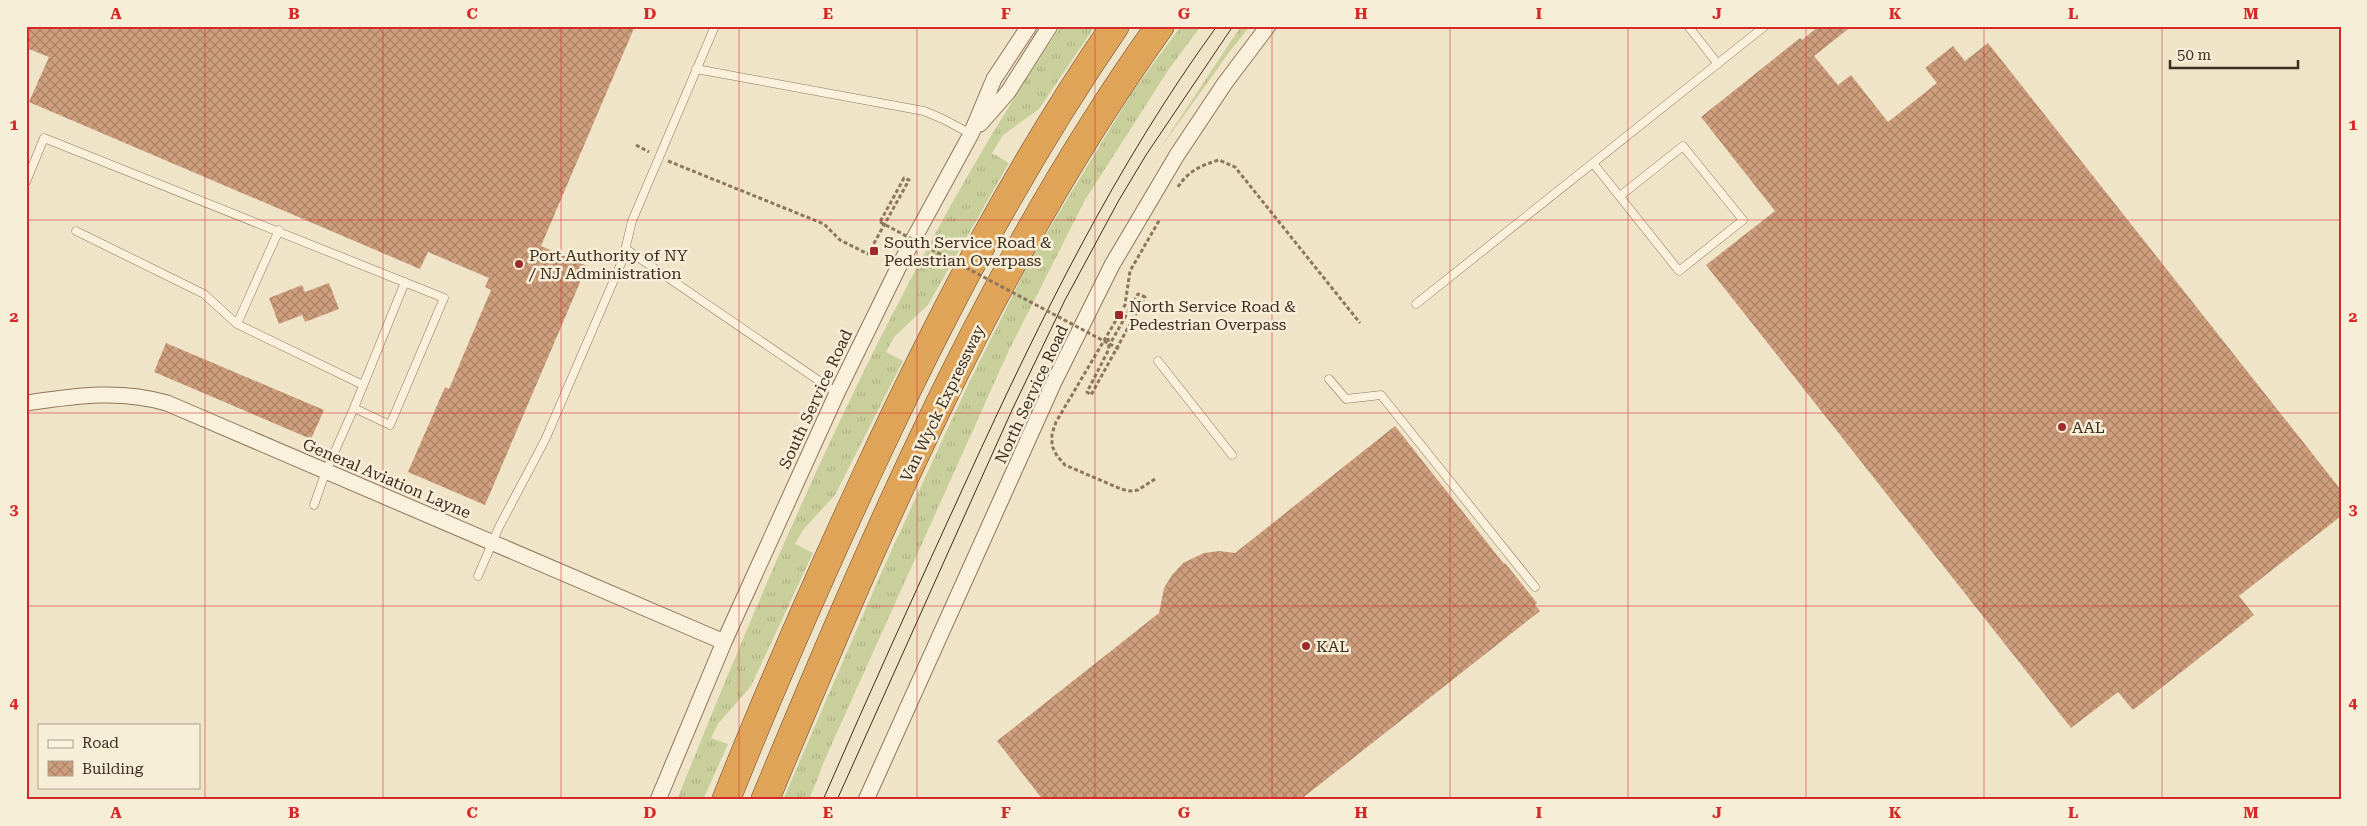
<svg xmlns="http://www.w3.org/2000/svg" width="2367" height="826" viewBox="0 0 2367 826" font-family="'Roboto Serif',serif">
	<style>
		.grass { fill: url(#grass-tufts) }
		.building { fill: url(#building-cross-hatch) }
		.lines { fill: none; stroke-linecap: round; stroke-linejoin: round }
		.lane-casing { stroke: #8d765c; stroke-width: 9 }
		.street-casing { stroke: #8d765c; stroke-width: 17 }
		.highway-casing { stroke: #5b4430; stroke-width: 29 }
		.path { stroke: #8d765c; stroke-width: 3; stroke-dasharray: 4 2.5; stroke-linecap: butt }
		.lane { stroke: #faf1dc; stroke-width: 8 }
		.street { stroke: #faf1dc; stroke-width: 15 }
		.highway { stroke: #e0a458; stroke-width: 28 }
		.tram { stroke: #3d2e20; stroke-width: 1 }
		.path-bridge { stroke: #8d765c; stroke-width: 3; stroke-dasharray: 4 2.5; stroke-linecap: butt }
		.grid { fill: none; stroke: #d62828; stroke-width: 1; stroke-opacity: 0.55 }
		.poi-dot { fill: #9e2a2b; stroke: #f7eed8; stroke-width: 2 }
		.labels { text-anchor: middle; stroke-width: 5; stroke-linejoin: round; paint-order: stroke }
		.poi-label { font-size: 16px; fill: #3d2e20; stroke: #f7eed8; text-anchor: start }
		.street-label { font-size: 16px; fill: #3d2e20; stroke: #f7eed8 }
		.neatline { fill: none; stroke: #d62828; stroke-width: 2 }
		.grid-label { font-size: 16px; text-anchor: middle; font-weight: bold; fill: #d62828 }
	</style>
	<defs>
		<pattern id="grass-tufts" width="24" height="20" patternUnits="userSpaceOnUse" patternTransform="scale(1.25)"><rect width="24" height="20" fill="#c9cf9b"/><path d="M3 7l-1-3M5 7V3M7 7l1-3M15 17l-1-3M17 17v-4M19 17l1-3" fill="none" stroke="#aeb285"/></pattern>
		<pattern id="building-cross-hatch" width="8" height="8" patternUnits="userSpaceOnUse" patternTransform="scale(1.25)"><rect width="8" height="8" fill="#cf9f7d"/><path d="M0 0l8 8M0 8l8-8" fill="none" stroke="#a98266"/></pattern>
	</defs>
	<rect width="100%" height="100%" fill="#f0e4c8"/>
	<path class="grass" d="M1061,26H1095L1039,109L1003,135L992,153L1009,163L928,305L894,337L886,352L903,361L835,495L803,530L795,544L813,553L751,686L718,724L711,738L728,744L703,800H677C783,535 901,263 1061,26Z
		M1181,26H1201L1169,69L1085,200L1009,350L826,757L809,800H783L882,571L966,389L1032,257L1133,91Z
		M1241,26H1250L1230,51L1157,153Z"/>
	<path class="building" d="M26,26H635L541,246L587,266L485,505L408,472L445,387L449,389L491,290L485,287L489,278L428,252L420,269L29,102L49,57L26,48Z
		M1819,26H1852L1814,56L1838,85L1851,75L1888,122L1937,83L1925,68L1953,46L1965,61L1988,43L2341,490V516L2239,596L2254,615L2133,710L2118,692L2071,728L1706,265L1775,211L1701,117L1800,38L1802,40Z
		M329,283L339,309L305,322L302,315L279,324L269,298L302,285L305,292Z
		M166,343L324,410L311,439L154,372Z
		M1395,426L1504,564L1505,563L1537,603L1535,605L1540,611L1300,800H1043L997,741L1159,613L1164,588L1172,575L1183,563L1204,553L1219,551L1235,553Z"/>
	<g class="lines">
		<g class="lane-casing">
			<path id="lane" d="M1688,26L1718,64
				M696,69L924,111L943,119L971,134
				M1593,163L1679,271L1743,220L1683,146L1620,196
				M26,182L44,138L444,298L390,425L354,408
				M76,231L204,294L237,324L363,385
				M626,249L837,393
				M1416,304L1765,26
				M237,324L279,230
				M1158,361L1232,455
				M1329,379L1346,399L1381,395L1535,587
				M314,505L326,471L354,408L405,282
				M478,576L499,527L545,440L623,259L632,221L715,26"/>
		</g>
		<g class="street-casing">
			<path id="street" d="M980,124L1008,92L1050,26
				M26,403C75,396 119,389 167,403L724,642
				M658,800L724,642L837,393L900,264L971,134L994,79L1029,26
				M866,800L1054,382L1112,265L1177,155L1225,83L1268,26"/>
		</g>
		<g class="highway-casing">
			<path id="highway" d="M726,800C770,689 818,580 868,472C940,317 1018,167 1115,26
				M765,800C876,533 991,262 1160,26"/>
		</g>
		<path class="path" d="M636,145L649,152
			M668,161L824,224L840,240L868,254L909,180L904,178L880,222
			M1178,187C1188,171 1202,165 1219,160L1235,167L1360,323
			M1108,338L1109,349L1087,392L1091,395L1145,297L1138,294L1110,344
			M1155,479L1138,490L1130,491L1121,489L1065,465L1057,456L1052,446V434L1056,422L1125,305L1130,271L1160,219"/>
		<use href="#lane" class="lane"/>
		<use href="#street" class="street"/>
		<use href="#highway" class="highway"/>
		<path class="tram" d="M823,800C870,691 919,584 968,477C1040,320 1115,166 1217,26
			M837,800L1012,410L1065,300L1119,200L1146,155L1233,26"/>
		<path class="path-bridge" d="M880,222L1119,349"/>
	</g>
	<path class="grid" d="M205,26V800M383,26V800M561,26V800M739,26V800M917,26V800M1095,26V800M1272,26V800M1450,26V800M1628,26V800M1806,26V800M1984,26V800M2162,26V800M26,220H2341M26,413H2341M26,606H2341"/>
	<g class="poi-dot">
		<rect x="869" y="246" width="10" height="10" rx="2.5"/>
		<circle cx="519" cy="264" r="5"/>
		<rect x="1114" y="310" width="10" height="10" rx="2.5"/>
		<circle cx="2062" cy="427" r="5"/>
		<circle cx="1306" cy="646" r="5"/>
	</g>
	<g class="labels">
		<g class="poi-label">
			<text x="884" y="248">South Service Road &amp;<tspan x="884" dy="18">Pedestrian Overpass</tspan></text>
			<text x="529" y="261">Port Authority of NY<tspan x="529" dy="18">/ NJ Administration</tspan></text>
			<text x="1129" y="312">North Service Road &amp;<tspan x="1129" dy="18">Pedestrian Overpass</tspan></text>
			<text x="2072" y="433">AAL</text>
			<text x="1316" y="652">KAL</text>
		</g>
		<g class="street-label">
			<text transform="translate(1031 394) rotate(-65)" y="6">North Service Road</text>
			<text transform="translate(815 399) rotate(-65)" y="6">South Service Road</text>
			<text transform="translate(942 403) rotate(-64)" y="6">Van Wyck Expressway</text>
			<text transform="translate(387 478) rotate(23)" y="6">General Aviation Layne</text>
		</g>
	</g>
	<rect width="2367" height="826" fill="none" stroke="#f7eed8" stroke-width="55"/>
	<rect x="38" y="724" width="162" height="65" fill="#f7eed8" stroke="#ada18e"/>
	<rect x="48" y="740" width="25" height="8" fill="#faf1dc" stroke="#ada18e"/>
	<text x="82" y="748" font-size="15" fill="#3d2e20">Road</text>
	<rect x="48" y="761" width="25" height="15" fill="url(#building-cross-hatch)" stroke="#ada18e"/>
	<text x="82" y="774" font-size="15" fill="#3d2e20">Building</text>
	<path d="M2170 60v8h128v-8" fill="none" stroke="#3d2e20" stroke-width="2.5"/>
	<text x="2177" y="60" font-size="15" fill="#3d2e20" stroke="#f7eed8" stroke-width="4" paint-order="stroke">50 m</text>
	<rect x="28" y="28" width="2312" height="770" class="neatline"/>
	<g class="grid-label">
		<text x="116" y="19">A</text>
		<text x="294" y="19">B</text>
		<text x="472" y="19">C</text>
		<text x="650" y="19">D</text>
		<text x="828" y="19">E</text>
		<text x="1006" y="19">F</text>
		<text x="1184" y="19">G</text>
		<text x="1361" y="19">H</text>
		<text x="1539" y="19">I</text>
		<text x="1717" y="19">J</text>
		<text x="1895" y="19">K</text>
		<text x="2073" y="19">L</text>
		<text x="2251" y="19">M</text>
		<text x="14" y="130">1</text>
		<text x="2353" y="130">1</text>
		<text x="14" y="322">2</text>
		<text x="2353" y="322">2</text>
		<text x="14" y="515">3</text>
		<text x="2353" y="515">3</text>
		<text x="14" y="708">4</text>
		<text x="2353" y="708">4</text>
		<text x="116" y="818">A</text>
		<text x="294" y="818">B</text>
		<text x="472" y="818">C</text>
		<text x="650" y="818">D</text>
		<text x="828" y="818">E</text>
		<text x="1006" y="818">F</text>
		<text x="1184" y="818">G</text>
		<text x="1361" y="818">H</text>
		<text x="1539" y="818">I</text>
		<text x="1717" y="818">J</text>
		<text x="1895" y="818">K</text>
		<text x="2073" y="818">L</text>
		<text x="2251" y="818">M</text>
	</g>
</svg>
